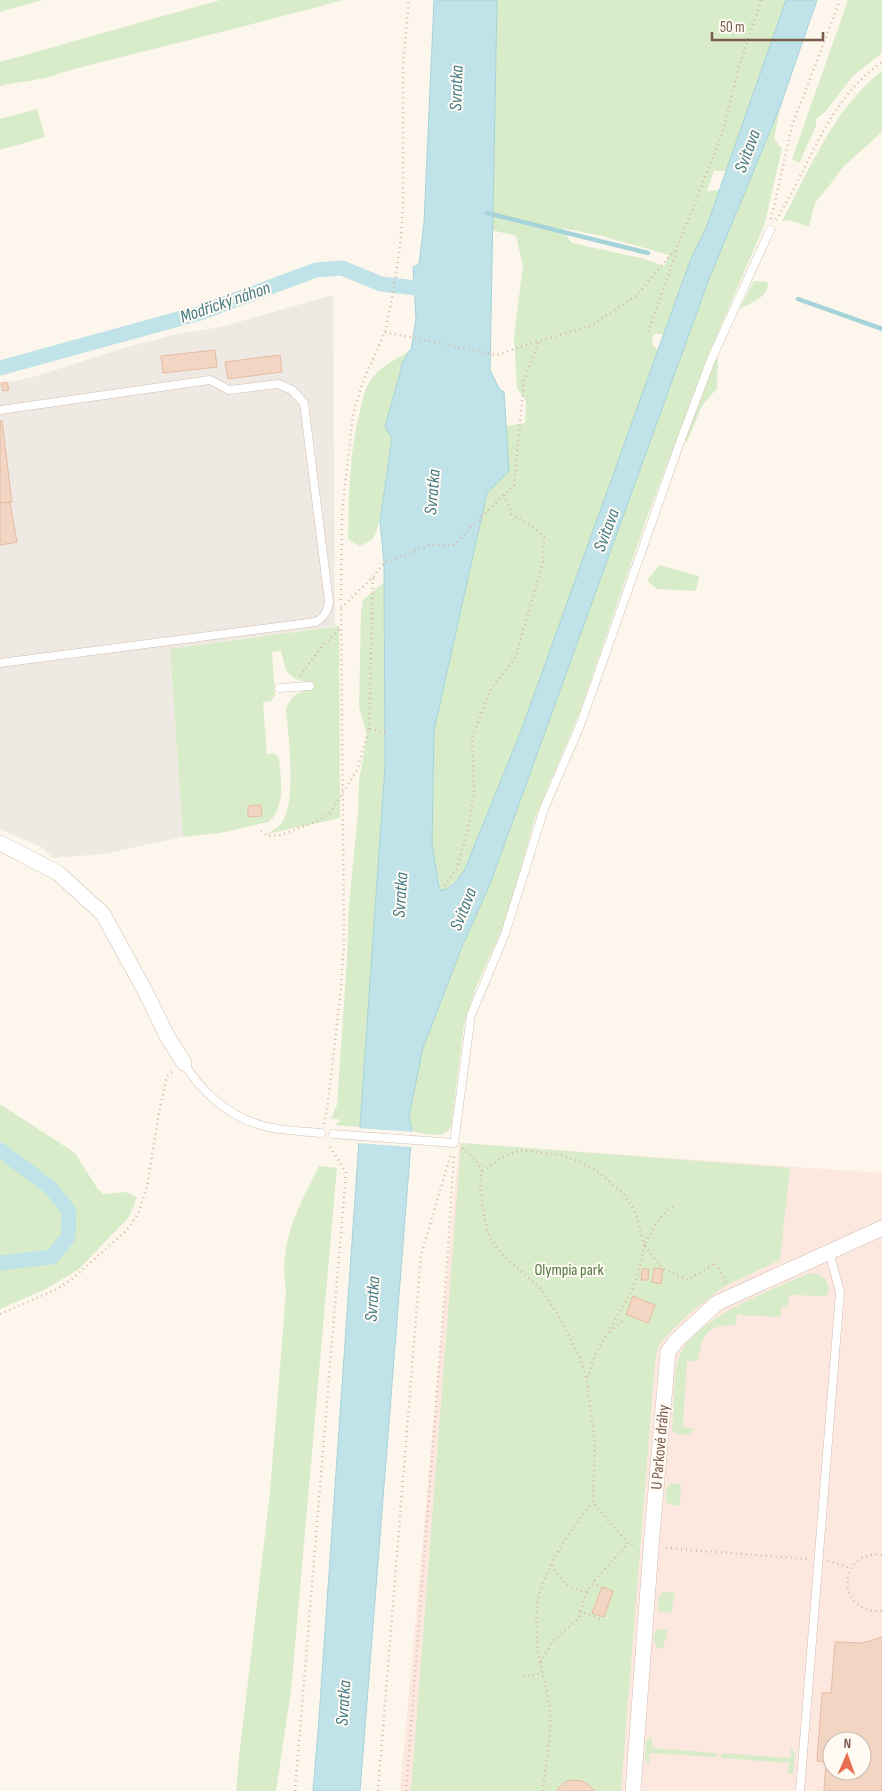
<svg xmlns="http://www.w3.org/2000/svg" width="882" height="1791" viewBox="0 0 882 1791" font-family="'Sofia Sans Condensed',sans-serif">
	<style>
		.commercial { fill: #fde8e0; fill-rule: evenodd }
		.industrial { fill: #efe9e4 }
		.green { fill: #d8ecc9; fill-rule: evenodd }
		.water { fill: #bfe3e8; stroke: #a5d3da }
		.pier { fill: #fdf6ec }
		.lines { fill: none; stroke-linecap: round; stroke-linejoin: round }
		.stream { stroke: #a5d3da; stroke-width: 4.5 }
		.canal { stroke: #bfe3e8; stroke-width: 15 }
		.building { fill: #f3d5c3; stroke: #e6bba3; fill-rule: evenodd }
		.service-casing { stroke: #d1beb0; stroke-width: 9 }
		.minor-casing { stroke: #d1beb0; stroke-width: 16 }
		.path { stroke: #d9b8a5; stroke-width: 2.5; stroke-dasharray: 1 4; stroke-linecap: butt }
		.service { stroke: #fff; stroke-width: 8 }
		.minor { stroke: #fff; stroke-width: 15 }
		.labels { text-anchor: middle; stroke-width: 4; stroke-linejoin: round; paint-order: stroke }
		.park-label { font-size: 16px; fill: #537a41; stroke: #fffaf3 }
		.street-label { font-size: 16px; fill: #7a5c4d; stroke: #fffaf3 }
		.water-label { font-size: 18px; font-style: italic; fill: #437c86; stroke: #fffaf3 }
	</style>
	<rect width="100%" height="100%" fill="#fdf6ec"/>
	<path class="commercial" d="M459,1143L882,1173V1791H400ZM832,1741H862V1771H832Z"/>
	<path class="industrial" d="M333,295L335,626L170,649L183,837L104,854L53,858L41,847L0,829V384L36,376L124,348L173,335L221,327Z"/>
	<path class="green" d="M0,0H43L0,12Z
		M220,0H343C249,26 154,48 60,73C42,81 20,81 0,86V62Z
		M497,0H786L726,171H714L707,191L719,190L706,228L690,261L664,334H653L652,344L658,350L521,731L465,869C458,879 453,888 441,891L432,844L434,731L487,493L509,471L506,426L525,423L526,401L517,388L514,337L523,266L516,236L492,230ZM561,228L602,236L669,255L664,266L641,258L572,243Z
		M848,0H882V53L854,75L825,112L816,119V126L799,163L792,159Z
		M882,71V132L843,167L828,187L815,203L809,227L789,220L782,221C810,169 834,108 882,71Z
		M780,107L774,139L782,149L764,226L707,358L646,520L579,714L535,818L506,920L476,987L464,1024L451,1127C443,1139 429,1134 415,1132L412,1130L409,1116L423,1048L461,949L490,884L709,279Z
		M37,109L45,137L0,150V119Z
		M754,281L768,282C768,299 751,302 739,310Z
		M409,351L401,365H402L385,427L392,438L380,521L373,539L360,546L348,539C349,495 349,450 361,407C363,397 366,386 372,378C381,366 397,359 409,351Z
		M715,359L718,360L717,388L702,406L687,442L685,441Z
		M659,565L699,576L696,591L657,589L647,581Z
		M384,582L385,766L360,1127L335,1125L341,1120L331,1118L337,1105L347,959L349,904L358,814L359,781L367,734L359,708L361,613L363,600Z
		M339,626L340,818L267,834C271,831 277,828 280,825C298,805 288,736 286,709C292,694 299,692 313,689L312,682C288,681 286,673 281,651L272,652L275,695L271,701L263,702L267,754C272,754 276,752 279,759C281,782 286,804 269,822L220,833L183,837L170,649Z
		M0,1104L75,1153L97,1188L103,1194L126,1192L137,1197L129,1217L79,1269L46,1289L0,1309Z
		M461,1143L790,1168L780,1260L725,1286L691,1312L667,1335L659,1345L655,1362L621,1791H411Z
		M319,1166L337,1168L291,1691L276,1791H236L239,1758L270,1492L286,1292C285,1280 283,1268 285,1257C288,1224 305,1195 319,1166Z
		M813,1273C824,1274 829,1282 829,1293L825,1296L789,1295L788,1308L781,1307V1317L737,1315L736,1325C706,1325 703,1334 698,1361H687L683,1427L694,1428C690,1437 683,1435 675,1433L672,1430C674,1411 673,1374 679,1357C693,1319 769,1291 805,1275Z
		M671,1483L681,1484L680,1506L672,1505L666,1502V1488Z
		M663,1592L675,1593L671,1613L660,1612L658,1610L659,1596Z
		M661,1629L668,1630L663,1649L657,1648L653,1638L656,1630Z
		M649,1737H652V1748L717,1753L716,1757L650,1753L649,1764L645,1761L646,1741Z
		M791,1748L795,1752L793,1774H788L789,1763L721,1758L722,1753L790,1758Z"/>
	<path class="water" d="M434,0H497L490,370L500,390L504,392L509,471L487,493L434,731L432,844L439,886L441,891C453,888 458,879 465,869L521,731L690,261L706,228L786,0H817L780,107L709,279L490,884L461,949L423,1048L409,1116L412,1130L360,1791H313L318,1732L385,766L384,563L380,521L392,438L385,427L402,366L401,365L409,351L411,350L416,319L413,267L419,264L424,223Z"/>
	<path class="pier" d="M357,1128L414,1132L412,1147L356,1143Z"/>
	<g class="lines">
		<path class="stream" d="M487,213L648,253
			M798,299L882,329"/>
		<path class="canal" d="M0,368L200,313L316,270L342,268L381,284L435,290
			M0,1150L51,1188L69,1211L68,1237L52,1257L0,1263"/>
	</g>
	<path class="building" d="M215,350L217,367L163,373L161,356Z
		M280,355L282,372L228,379L225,362Z
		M7,382L9,390L3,391L1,383Z
		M0,421H2L12,502L0,503Z
		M10,502L17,542L0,545V503Z
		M261,805L262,816L248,817V806Z
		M654,1268L663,1269L661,1284L652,1282Z
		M642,1269H649L648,1280H641Z
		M633,1296L655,1305L648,1323L626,1314Z
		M602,1587L613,1591L604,1617L592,1613Z
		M882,1637V1791H824L826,1762L817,1761L822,1693H831L835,1642L861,1643L870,1641ZM832,1741H862V1771H832Z
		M571,1780L582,1781L589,1785L595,1791H556L565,1782Z"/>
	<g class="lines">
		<g class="service-casing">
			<path id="service" d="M0,410L210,380L229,390L278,384L292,390L304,403L329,602C327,612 325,616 316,622L0,663
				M279,688L310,686
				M184,1063C200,1091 229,1116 260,1125C279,1131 301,1131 321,1133
				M333,1134L454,1143L471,1015L505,934L544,809L581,723L679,445L711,360L770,230
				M800,1791L840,1292L829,1252"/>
		</g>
		<g class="minor-casing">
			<path id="minor" d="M0,843L58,873L103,914L145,991L167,1036L184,1063
				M633,1791L651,1547L668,1352L676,1341L717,1303L882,1228"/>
		</g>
		<path class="path" d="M771,219L792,126L840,0
			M776,220C812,164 824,104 882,62
			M385,332L496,355L539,341
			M648,332L678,248
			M341,600L342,513L353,415L362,384L385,332L392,299L400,247L403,209V64L409,0
			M341,608L373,577L384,563L429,545H454L483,515L514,485L524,381L539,341L590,326L636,296L678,246L722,134L739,67L761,0
			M300,676L323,645L340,629
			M369,729L373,577
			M261,831L268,836L281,835L320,820L331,812L358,768L369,729L386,732
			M445,886L456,870L468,829L474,792L472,738L490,690L515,658L543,563L544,537L531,526L511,514L504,494
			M324,1124L327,1110L341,989L344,942L341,605
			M462,1148L475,1159L482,1171L480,1182L483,1211L489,1237L502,1254L542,1290L559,1317L580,1358L587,1381L595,1445L593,1503L629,1544L636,1545
			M482,1171L504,1156L521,1150L559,1155L578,1161L597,1171L622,1192L631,1205L637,1217L644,1245L641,1263L633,1289L595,1355L587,1380
			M673,1207C658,1214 652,1232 644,1245L663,1269L688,1280L716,1263L726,1283
			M0,1314L57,1289L72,1279L127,1230L138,1214L147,1187L159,1112L167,1076L172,1072
			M610,1332L624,1319
			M666,1548L808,1559
			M882,1555C838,1549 834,1614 882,1611
			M828,1561L851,1568
			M552,1565C562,1582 567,1588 587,1592
			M594,1581L599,1586
			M580,1611L601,1619
			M541,1662L552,1642L578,1619L587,1592L594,1581L628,1544
			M523,1677L543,1673
			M295,1791L346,1172L328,1144
			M378,1791L421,1255L451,1154
			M406,1791L447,1264L454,1154
			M543,1791C545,1766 552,1736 550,1711C549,1695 543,1679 540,1663C537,1643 535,1622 538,1602C542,1571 572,1526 593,1503"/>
		<use href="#service" class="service"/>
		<use href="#minor" class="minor"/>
	</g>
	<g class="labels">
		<g class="park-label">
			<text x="569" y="1275">Olympia park</text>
		</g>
		<g class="street-label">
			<text transform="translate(659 1447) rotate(-85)" y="6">U Parkové dráhy</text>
		</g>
		<g class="water-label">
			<text transform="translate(456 88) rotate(-88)" y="6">Svratka</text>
			<text transform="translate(747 151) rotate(-70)" y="6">Svitava</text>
			<text transform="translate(225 302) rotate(-19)" y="6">Modřický náhon</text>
			<text transform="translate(432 492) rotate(-85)" y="6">Svratka</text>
			<text transform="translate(606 530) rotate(-70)" y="6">Svitava</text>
			<text transform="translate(400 895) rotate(-86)" y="6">Svratka</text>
			<text transform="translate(463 909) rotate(-68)" y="6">Svitava</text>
			<text transform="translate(372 1299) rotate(-86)" y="6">Svratka</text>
			<text transform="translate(343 1703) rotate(-86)" y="6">Svratka</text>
		</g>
	</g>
	<g transform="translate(847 1756) rotate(2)"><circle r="24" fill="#fffaf3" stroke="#cabbb1"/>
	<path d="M0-4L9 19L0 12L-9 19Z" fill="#e76f51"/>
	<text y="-8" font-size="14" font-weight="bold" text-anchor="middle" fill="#7a5c4d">N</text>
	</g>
	<path d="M712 32v8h111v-8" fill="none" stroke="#7a5c4d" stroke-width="2.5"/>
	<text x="720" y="32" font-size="15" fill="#7a5c4d" stroke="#fffaf3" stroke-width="4" paint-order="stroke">50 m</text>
</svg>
